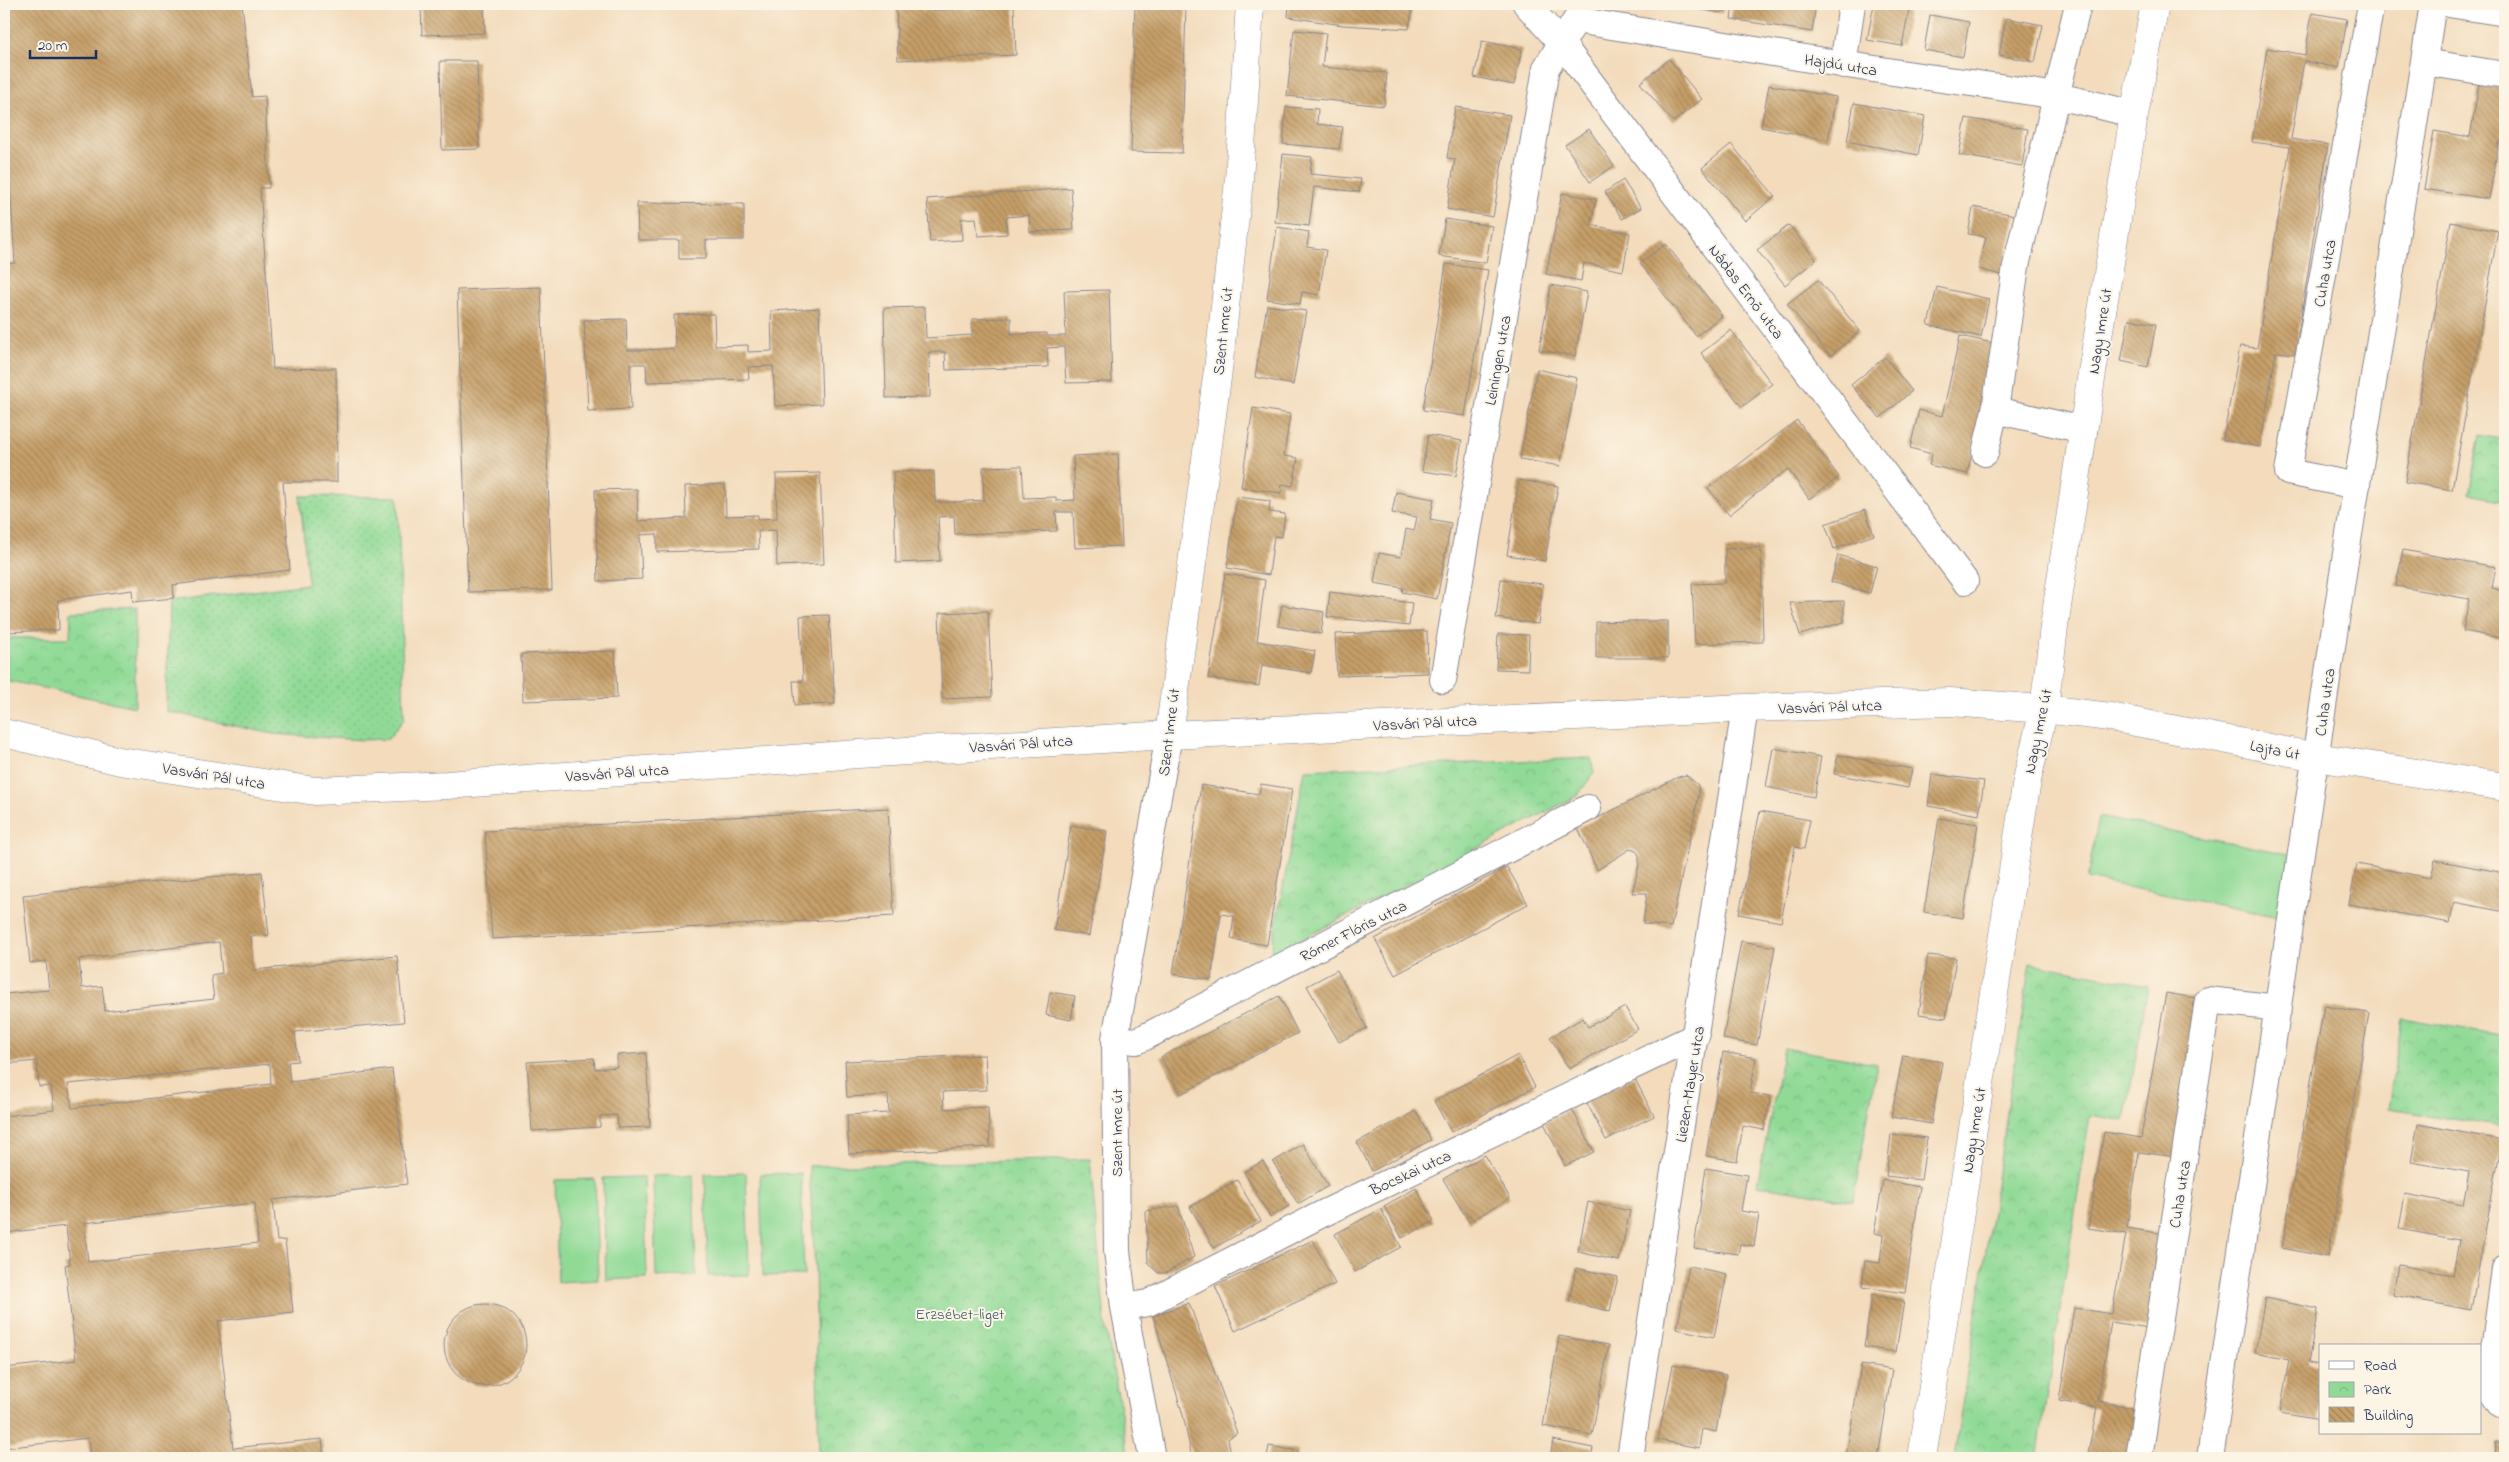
<svg xmlns="http://www.w3.org/2000/svg" width="2509" height="1462" viewBox="0 0 2509 1462" font-family="'Indie Flower',sans-serif">
	<style>
		.grass { fill: url(#grass-dots); stroke: #56847a }
		.park { fill: url(#park-crowns); stroke: #56847a }
		.pitch { fill: #90da96; stroke: #56847a }
		.building { fill: url(#building-back-hatch); fill-rule: evenodd }
		.lines { fill: none; stroke-linecap: round; stroke-linejoin: round }
		.street-casing { stroke: #87858d; stroke-width: 28 }
		.secondary-casing { stroke: #87858d; stroke-width: 29 }
		.primary-casing { stroke: #87858d; stroke-width: 29 }
		.street { stroke: #fff; stroke-width: 26 }
		.secondary { stroke: #fff; stroke-width: 28 }
		.primary { stroke: #fff; stroke-width: 28 }
		.labels { text-anchor: middle; stroke-width: 4; stroke-linejoin: round; paint-order: stroke }
		.street-label { font-size: 16px; fill: #1b2f5e; stroke: #fcf5e5 }
		.park-label { font-size: 16px; fill: #385a6c; stroke: #fcf5e5 }
	</style>
	<defs>
		<pattern id="grass-dots" width="8" height="8" patternUnits="userSpaceOnUse" patternTransform="scale(1.25)"><rect width="8" height="8" fill="#90da96"/><path d="M2 2h.1M6 6h.1" fill="none" stroke="#7cbb84" stroke-width="1.8" stroke-linecap="round"/></pattern>
		<pattern id="park-crowns" width="20" height="18" patternUnits="userSpaceOnUse" patternTransform="scale(1.25)"><rect width="20" height="18" fill="#90da96"/><path d="M2 6a3 3 0 1 1 6 0M12 15a3 3 0 1 1 6 0" fill="none" stroke="#7cbb84"/></pattern>
		<pattern id="building-back-hatch" width="6" height="6" patternUnits="userSpaceOnUse" patternTransform="scale(1.25)"><rect width="6" height="6" fill="#c69f68"/><path d="M-1 5l2 2M0 0l6 6M5-1l2 2" fill="none" stroke="#a08259"/></pattern>
	</defs>
	<rect width="100%" height="100%" fill="#fcf5e5"/>
	<filter id="ink" filterUnits="userSpaceOnUse"><feTurbulence type="fractalNoise" baseFrequency=".02" numOctaves="2"/><feDisplacementMap in="SourceGraphic" scale="10" xChannelSelector="R" yChannelSelector="G"/><feConvolveMatrix kernelMatrix="1 2 1 2 8 2 1 2 1" color-interpolation-filters="sRGB"/></filter>
	<filter id="wash" filterUnits="userSpaceOnUse"><feTurbulence type="fractalNoise" baseFrequency=".0096" numOctaves="4" result="noise"/><feDisplacementMap in="SourceGraphic" scale="20" xChannelSelector="R" yChannelSelector="G"/><feGaussianBlur stdDeviation="1.12" result="paint"/><feColorMatrix in="noise" values="0 0 0 0 0 0 0 0 0 0 0 0 0 0 0 0 0 1.4 0 .05"/><feComposite in="paint" operator="in"/></filter>
	<g filter="url(#wash)">
		<rect width="100%" height="100%" fill="#f3dbbc"/>
		<path class="grass" d="M300,496L398,497L404,719L388,739L362,740L273,734L166,711L169,602L308,584Z"/>
		<path class="park" d="M2480,435L2505,440V501L2469,494Z
			M135,609V707L4,680V638H70L71,612Z
			M1591,758L1594,773L1577,796L1270,956L1305,770Z
			M2030,963L2148,986L2125,1121L2090,1115L2037,1458H1954Z
			M2402,1018L2505,1036V1127L2388,1109Z
			M1784,1048L1877,1064L1853,1201L1757,1185Z
			M1090,1159L1105,1323L1129,1458H819L815,1268L809,1166Z"/>
		<path class="pitch" d="M2099,817L2294,855L2284,918L2087,879Z
			M746,1173L749,1275L708,1276L705,1174Z
			M801,1173L804,1275L763,1276L760,1174Z
			M693,1175L696,1276L656,1277L653,1176Z
			M644,1177L647,1278L606,1280L603,1178Z
			M595,1179L598,1280L558,1282L555,1180Z"/>
		<g id="blocks">
			<path class="building" d="M4,4H242L252,97L265,96L269,188H260L273,369L336,368L337,482H283L290,570L173,585L174,598L133,602L132,590L58,600L59,630L4,632V264L15,263L9,166L4,167Z
				M421,4H484L485,33L422,35Z
				M896,4H923V11L1014,7L1016,55L898,60Z
				M1135,4H1186L1182,153L1131,152Z
				M1289,4H1413L1409,29L1343,25L1288,17Z
				M1665,4H1724L1722,13Z
				M1733,4H1816L1812,32L1731,19Z
				M1874,4H1910L1902,46L1867,40Z
				M2312,13L2347,19L2339,68L2304,61L2291,139L2328,145L2295,354L2276,352L2260,447L2223,440L2240,346L2257,348L2290,147L2252,142L2267,48L2305,55Z
				M1930,15L1969,22L1963,57L1924,50Z
				M2006,18L2043,25L2035,62L1999,55Z
				M1294,30L1326,33L1322,67L1387,73L1384,106L1287,96Z
				M1482,41L1522,49L1514,85L1474,77Z
				M1669,59L1702,99L1673,122L1640,83Z
				M440,61H477L479,149L442,150Z
				M2479,84L2505,88V143L2499,142L2489,199L2424,189L2434,131L2470,137Z
				M1769,85L1836,97L1828,140L1761,127Z
				M1854,103L1925,116L1918,155L1847,141Z
				M1286,107L1318,109L1317,124L1343,127L1339,149L1283,144Z
				M1455,107L1510,115L1493,217L1447,209L1455,159L1447,158Z
				M1966,118L2028,129L2022,166L1959,155Z
				M1589,129L1614,166L1590,182L1565,145Z
				M1731,144L1775,196L1745,221L1702,168Z
				M1283,154L1312,157L1310,174L1361,179L1359,192L1314,187L1309,226L1275,222Z
				M1623,180L1641,208L1622,219L1605,192Z
				M1071,188L1074,230L1030,232L1029,215L1006,217L1007,234L978,236L976,218L961,219L962,240L930,242L927,199Z
				M1562,193L1596,199L1591,225L1630,233L1623,271L1584,263L1581,281L1546,274Z
				M637,203L744,204V240H706V259H679V240H638Z
				M1973,207L2015,215L2002,275L1978,269L1986,237L1968,234Z
				M1445,219L1492,226L1486,263L1439,256Z
				M2451,222L2498,231L2452,490L2405,482Z
				M1789,225L1816,260L1785,285L1757,250Z
				M1277,227L1309,232L1307,247L1326,250L1319,295L1302,292L1300,304L1267,299Z
				M1666,244L1722,316L1696,336L1640,263Z
				M1446,264L1488,270L1465,416L1423,410Z
				M1818,280L1860,331L1830,356L1787,304Z
				M1551,285L1587,292L1575,356L1539,350Z
				M541,287L552,590L468,592L457,290Z
				M1937,287L1989,299L1981,337L1928,325Z
				M1109,290L1112,382L1066,383L1064,347L1047,348L1048,367L946,370L945,352H929L930,397L886,398L884,308L925,307L926,338L972,335V319L1011,318V334L1047,333V336H1066L1064,291Z
				M1267,305L1306,311L1293,385L1255,377Z
				M819,308L822,404L775,406L773,366L748,367L749,379L647,382L646,364H630L631,409L588,411L584,320L626,319L627,350H646L675,348L674,315L714,314L715,346L748,345V352L772,351L771,311Z
				M2129,319L2156,324L2148,367L2121,361Z
				M1731,330L1772,384L1742,407L1701,353Z
				M1960,336L1998,344L1967,474L1929,465L1932,454L1910,448L1919,410L1942,416Z
				M1885,357L1912,391L1880,418L1851,385Z
				M1537,369L1577,378L1560,466L1520,459Z
				M1253,408L1290,414L1284,456L1298,458L1293,486L1282,484L1281,493L1241,487Z
				M1797,420L1839,477L1809,499L1788,469L1729,515L1708,488Z
				M1428,435L1462,441L1456,476L1422,471Z
				M1118,454L1122,546L1075,548L1073,512H1056L1057,531L955,534L954,516L938,517L940,561L896,563L893,472L934,471L935,502H954L984,500L983,467L1022,466L1024,498L1056,497V501L1075,500L1073,456Z
				M820,473L824,564L777,566L776,530L758,531L759,549L657,552V534L640,535L642,579L598,581L595,490L637,489L638,521L656,520L686,518L685,486L725,484L726,516L758,515V519L777,518L776,474Z
				M1519,480L1558,486L1545,561L1507,555Z
				M1396,492L1434,499L1430,519L1451,523L1437,599L1402,592L1403,588L1374,583L1379,553L1401,557L1406,529L1414,531L1417,517L1392,513Z
				M1237,497L1270,501L1269,512L1285,514L1282,537L1274,536L1269,575L1227,568Z
				M1865,510L1874,535L1834,549L1825,524Z
				M1761,547L1763,642L1695,644L1692,584L1725,583V549Z
				M2403,550L2496,567L2492,588L2505,590V639L2463,631L2469,599L2396,586Z
				M1838,555L1877,566L1870,593L1831,582Z
				M1225,574L1265,580L1257,641L1315,651L1311,673L1262,665L1259,686L1208,678Z
				M1501,579L1543,584L1538,624L1496,618Z
				M1330,592L1412,603L1409,626L1327,617Z
				M1844,601V622L1800,635L1790,603Z
				M1282,605L1324,612L1321,634L1278,626Z
				M988,611L992,697L942,699L939,613Z
				M829,615L835,704L795,705L793,681H803L800,616Z
				M1632,621H1668V658H1596V622Z
				M1427,631L1428,673L1337,676L1335,634Z
				M1498,634L1529,635L1528,670L1496,669Z
				M615,651L617,698L523,701L521,654Z
				M1773,748L1821,757L1814,797L1766,787Z
				M1838,755L1912,769L1908,788L1834,774Z
				M1932,774L1984,781L1979,815L1928,806Z
				M1686,775L1698,785L1699,794L1671,927L1643,924L1647,893H1632L1639,865V855L1636,851L1630,849L1597,870L1578,828L1678,777Z
				M1261,784L1292,789L1267,945L1231,939L1234,916L1221,914L1211,980L1173,974L1201,785L1259,794Z
				M888,808L894,916L492,939L485,831Z
				M1760,811L1810,820L1804,849L1795,847L1781,922L1739,914Z
				M1939,818L1978,824L1963,918L1924,912Z
				M1071,825L1107,831L1089,936L1054,930Z
				M2435,860L2505,873V912L2454,902L2450,923L2349,904L2357,864L2431,878Z
				M1507,867L1528,904L1395,975L1375,939Z
				M262,872L269,935L251,936L254,970L397,956L404,1022L295,1032L298,1061L288,1062L290,1082L392,1069L407,1184L273,1200L277,1241L285,1240L293,1312L218,1321L233,1448L322,1439L324,1458H90L88,1438L4,1448V1368L76,1360L65,1265L70,1264L66,1226L4,1233V1116L54,1110L51,1086L39,1087L37,1061L4,1064V994L49,990L46,961L30,963L23,895ZM219,942L222,973L211,975L214,999L105,1011L102,986L82,988L79,959ZM270,1064L271,1084L72,1108L68,1084ZM255,1203L258,1243L88,1262L84,1223Z
				M1741,941L1775,947L1757,1045L1723,1039Z
				M1928,955L1956,958L1946,1018L1919,1014Z
				M1337,970L1367,1028L1339,1042L1307,986Z
				M1050,992L1075,996L1071,1020L1046,1015Z
				M2166,993L2201,999L2176,1157L2139,1152L2127,1228L2164,1234L2149,1328L2111,1322L2098,1401L2138,1409L2129,1458H2087L2097,1408L2059,1401L2074,1308L2112,1314L2126,1234L2088,1228L2104,1132L2141,1138Z
				M1279,996L1298,1033L1181,1094L1161,1057Z
				M2324,1006L2369,1013L2328,1257L2282,1248Z
				M1625,1007L1638,1029L1569,1069L1550,1037L1583,1018L1588,1027Z
				M1723,1052L1756,1058L1750,1093L1771,1096L1764,1130L1743,1126L1737,1161L1706,1156Z
				M646,1053L650,1127L618,1128L617,1115L600,1116V1127L532,1131L527,1062L594,1058L595,1069L617,1067V1055Z
				M985,1055L987,1090L943,1092L944,1109L988,1107L990,1147L849,1154L847,1115L889,1113L888,1095L847,1097L845,1061Z
				M1518,1055L1535,1087L1451,1132L1434,1101Z
				M1903,1055L1942,1062L1931,1124L1891,1117Z
				M1634,1077L1654,1116L1606,1140L1586,1101Z
				M1572,1109L1594,1152L1565,1166L1544,1123Z
				M1416,1111L1431,1140L1372,1171L1357,1142Z
				M2418,1124L2502,1140L2471,1310L2393,1295L2398,1265L2453,1275L2459,1240L2399,1229L2405,1194L2463,1205L2469,1172L2411,1162Z
				M1891,1134L1927,1138L1921,1180L1886,1176Z
				M1303,1144L1328,1186L1298,1204L1273,1162Z
				M1485,1155L1510,1198L1469,1222L1443,1179Z
				M1263,1161L1289,1206L1270,1217L1244,1172Z
				M1706,1168L1747,1175L1741,1211L1759,1214L1754,1246L1740,1244L1738,1254L1694,1248Z
				M1237,1180L1261,1221L1214,1248L1190,1207Z
				M1883,1180L1920,1187L1905,1293L1862,1287L1865,1261L1880,1263L1883,1235L1874,1233Z
				M1416,1188L1434,1221L1402,1238L1384,1206Z
				M1588,1202L1630,1211L1619,1261L1578,1252Z
				M1178,1206L1194,1257L1166,1273H1158L1148,1263L1146,1211Z
				M1381,1209L1401,1247L1355,1272L1335,1234Z
				M1313,1240L1335,1284L1235,1331L1215,1286Z
				M1689,1266L1727,1274L1714,1337L1677,1329Z
				M1576,1268L1618,1277L1610,1311L1569,1302Z
				M1872,1295L1904,1301L1896,1352L1864,1347Z
				M2265,1298L2318,1309L2308,1363L2320,1365V1420L2280,1413L2289,1360L2255,1353Z
				M1189,1303L1237,1433L1228,1439L1231,1453L1267,1458H1192L1183,1415L1153,1316Z
				M444 1345a41 41 0 1 1 82 0a41 41 0 1 1-82 0Z
				M1559,1336L1609,1345L1592,1435L1543,1426Z
				M1673,1365L1726,1375L1716,1432L1702,1429L1699,1448L1658,1440Z
				M1861,1365L1892,1370L1878,1458L1846,1457Z
				M1553,1440L1593,1448L1591,1458H1550Z
				M2496,1442L2505,1443V1458H2495Z
				M1269,1446L1298,1451L1296,1458H1267Z"/>
		</g>
	</g>
	<g filter="url(#ink)">
		<use href="#blocks" fill-opacity="0" stroke="#87858d" stroke-width="1"/>
		<g class="lines">
			<g class="street-casing">
				<path id="street" d="M1526,4L1562,44L1965,581
					M2449,4L2505,13
					M2424,62L2505,75
					M1843,65L1852,4
					M1995,410L2084,430
					M1985,453L1995,410L2016,266L2078,4
					M2357,486L2288,472L2371,4
					M1443,680L1546,68L1576,20C1684,38 1792,57 1900,73C1978,85 2059,92 2134,115
					M1115,1039L1136,1041L1145,1037L1588,808
					M2505,1269L2489,1387L2501,1405H2505
					M1124,1307L1148,1303L1322,1214L1696,1036
					M1152,1458L1124,1307L1117,1251L1115,1039L1169,735
					M1630,1458L1745,708
					M2139,1458L2208,1000L2279,1008
					M2210,1458L2347,547L2433,4"/>
			</g>
			<g class="secondary-casing">
				<path id="secondary" d="M2044,709L2110,717L2316,757L2505,787
					M4,733L120,761L315,791L447,785L858,754L1169,735"/>
			</g>
			<g class="primary-casing">
				<path id="primary" d="M1250,4L1239,180L1218,370L1169,735L1745,708L1950,702L2044,709
					M1922,1458L2027,780L2044,709L2054,627L2090,385L2134,115L2155,4"/>
			</g>
			<use href="#street" class="street"/>
			<use href="#secondary" class="secondary"/>
			<use href="#primary" class="primary"/>
		</g>
	</g>
	<g class="labels">
		<g class="street-label">
			<text transform="translate(1841 64) rotate(9)" y="6">Hajdú utca</text>
			<text transform="translate(2324 273) rotate(-80)" y="6">Cuha utca</text>
			<text transform="translate(1747 291) rotate(53)" y="6">Nádas Ernő utca</text>
			<text transform="translate(1222 331) rotate(-84)" y="6">Szent Imre út</text>
			<text transform="translate(2099 331) rotate(-81)" y="6">Nagy Imre út</text>
			<text transform="translate(1497 360) rotate(-80)" y="6">Leiningen utca</text>
			<text transform="translate(2324 702) rotate(-82)" y="6">Cuha utca</text>
			<text transform="translate(1830 706) rotate(-2)" y="6">Vasvári Pál utca</text>
			<text transform="translate(1425 722) rotate(-3)" y="6">Vasvári Pál utca</text>
			<text transform="translate(2037 731) rotate(-78)" y="6">Nagy Imre út</text>
			<text transform="translate(1168 732) rotate(-83)" y="6">Szent Imre út</text>
			<text transform="translate(1021 743) rotate(-4)" y="6">Vasvári Pál utca</text>
			<text transform="translate(2275 749) rotate(11)" y="6">Lajta út</text>
			<text transform="translate(617 772) rotate(-4)" y="6">Vasvári Pál utca</text>
			<text transform="translate(214 775) rotate(9)" y="6">Vasvári Pál utca</text>
			<text transform="translate(1353 930) rotate(-27)" y="6">Rómer Flóris utca</text>
			<text transform="translate(1689 1084) rotate(-81)" y="6">Liezen-Mayer utca</text>
			<text transform="translate(1973 1130) rotate(-81)" y="6">Nagy Imre út</text>
			<text transform="translate(1116 1133) rotate(-90)" y="6">Szent Imre út</text>
			<text transform="translate(1410 1172) rotate(-25)" y="6">Bocskai utca</text>
			<text transform="translate(2179 1194) rotate(-81)" y="6">Cuha utca</text>
		</g>
		<g class="park-label">
			<text x="960" y="1319">Erzsébet-liget</text>
		</g>
	</g>
	<rect width="2509" height="1462" fill="none" stroke="#fcf5e5" stroke-width="20"/>
	<rect x="2319" y="1344" width="162" height="90" fill="#fcf5e5" stroke="#a2a6af"/>
	<rect x="2329" y="1361" width="25" height="8" fill="#ffffff" stroke="#a2a6af"/>
	<text x="2364" y="1370" font-size="15" fill="#1b2f5e">Road</text>
	<rect x="2329" y="1382" width="25" height="15" fill="url(#park-crowns)" stroke="#a2a6af"/>
	<text x="2364" y="1394" font-size="15" fill="#1b2f5e">Park</text>
	<rect x="2329" y="1407" width="25" height="15" fill="url(#building-back-hatch)" stroke="#a2a6af"/>
	<text x="2364" y="1420" font-size="15" fill="#1b2f5e">Building</text>
	<path d="M30 50v8h66v-8" fill="none" stroke="#1b2f5e" stroke-width="2.5"/>
	<text x="38" y="50" font-size="15" fill="#1b2f5e" stroke="#fcf5e5" stroke-width="4" paint-order="stroke">20 m</text>
</svg>
